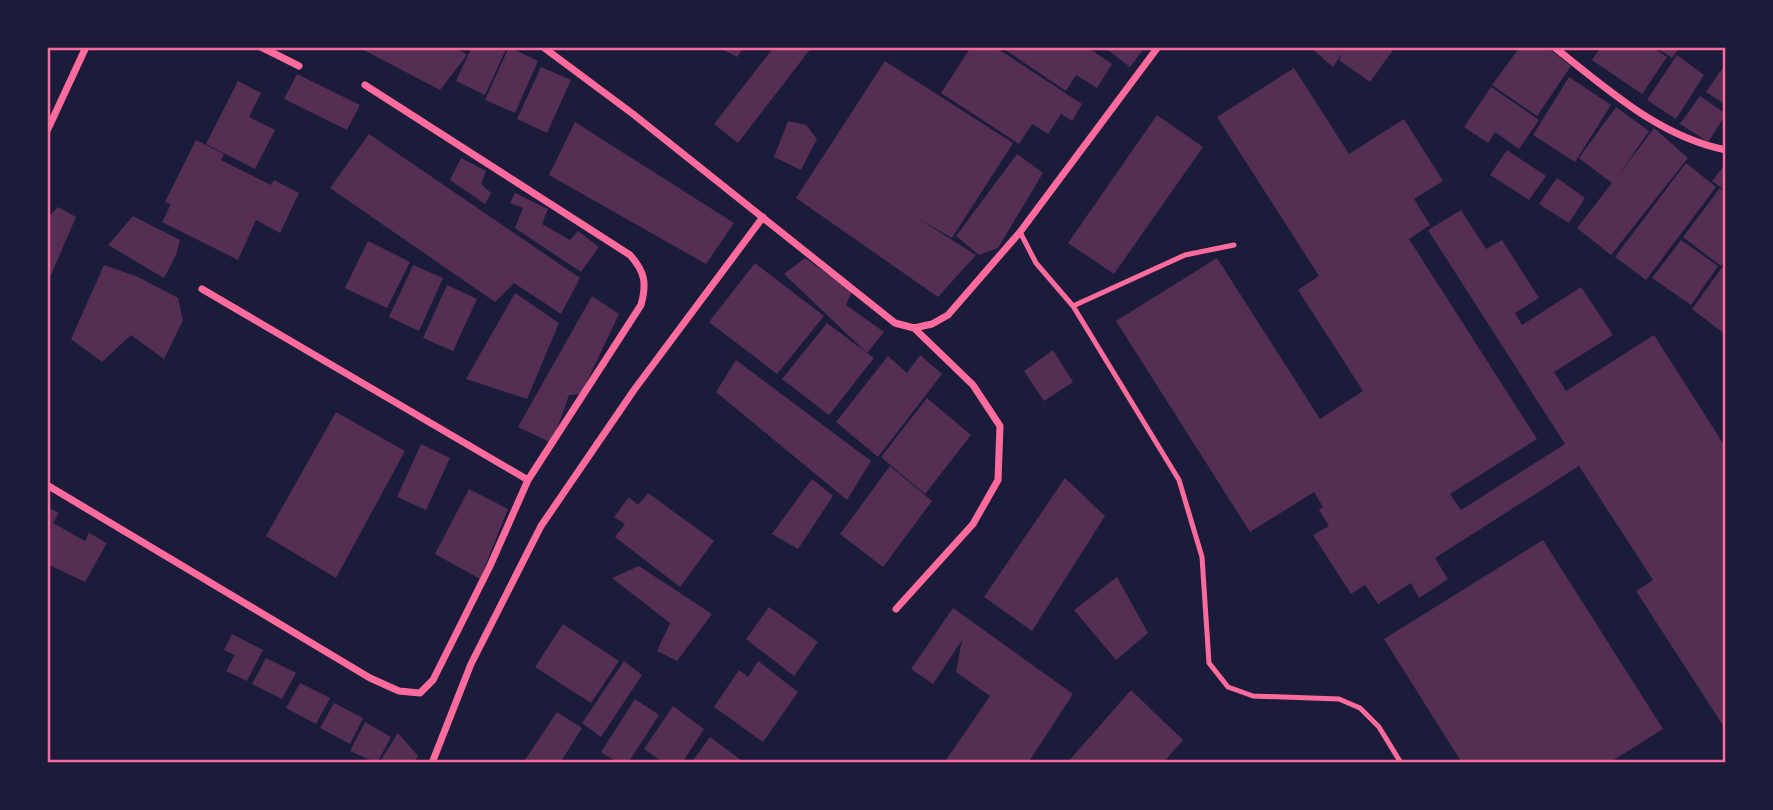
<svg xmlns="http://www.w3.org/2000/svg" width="1773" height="810" viewBox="0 0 1773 810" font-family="'DM Sans',sans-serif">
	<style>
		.building { fill: #542f53 }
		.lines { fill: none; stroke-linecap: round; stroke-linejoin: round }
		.service { stroke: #ff6b9d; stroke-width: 5 }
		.minor { stroke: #ff6b9d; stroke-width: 7 }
		.neatline { fill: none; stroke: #ff6b9d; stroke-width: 2.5 }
	</style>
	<rect width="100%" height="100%" fill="#1b1b3a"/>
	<path class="building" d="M358,47H456L467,55L440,90Z
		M472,47H507L485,95L456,81Z
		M509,47L538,61L515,113L485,100Z
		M718,47H744L737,57Z
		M774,47H812L738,143L714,124Z
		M971,47H995L1082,104L1072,121L1061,114L1048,134L1032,124L1019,144L941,93Z
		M1001,47H1087L1112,64L1097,88L1076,75L1066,91Z
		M1104,47H1145L1130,67Z
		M1310,47H1389L1393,50L1370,82L1339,60L1343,52L1333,67Z
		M1520,47H1547L1571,66L1537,116L1492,85Z
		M1601,47H1652L1667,57L1642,94L1592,60Z
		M1655,47H1680L1672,58Z
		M1677,55L1704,75L1676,119L1647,100Z
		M885,61L1013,143L952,238L917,218L976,255L938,297L796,198Z
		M1726,63V105L1706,92Z
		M541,67L571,80L547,133L517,119Z
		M1294,68L1349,154L1404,119L1443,181L1414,199L1430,225L1409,239L1537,439L1450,494L1461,510L1565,444L1428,230L1461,210L1486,249L1502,240L1539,298L1515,313L1522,325L1581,287L1613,335L1554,372L1566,391L1654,335L1726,448V730L1636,591L1653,580L1579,466L1435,558L1448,579L1419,598L1411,583L1378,604L1365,585L1351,594L1313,535L1329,526L1319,510L1323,507L1314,492L1250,532L1116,321L1217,258L1320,419L1363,391L1298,290L1319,276L1217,117Z
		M297,74L360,105L347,130L284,99Z
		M1569,77L1611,105L1575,162L1533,135Z
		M238,81L261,93L249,117L275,130L255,169L206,144Z
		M1491,87L1539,120L1519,149L1495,132L1488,143L1464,127Z
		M1700,96L1726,114L1708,142L1680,124Z
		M1616,107L1649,131L1618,176L1654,128L1688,158L1611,255L1577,228L1612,183L1579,158Z
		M1157,115L1203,147L1114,274L1068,243Z
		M788,121L806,125L817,139L801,170L774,157Z
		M575,122L734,223L706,264L549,175Z
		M369,134L580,278L561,314L514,283L495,302L330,188Z
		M196,140L224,154L221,160L271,185L274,180L299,193L280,233L256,220L238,260L162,222L171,204L165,202Z
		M1507,150L1546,176L1529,200L1490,175Z
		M1017,154L1043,173L998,248L979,255L956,236Z
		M461,158L486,171L481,184L491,193L485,204L450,180Z
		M1686,163L1716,187L1646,280L1615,257Z
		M1726,163V191L1712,181Z
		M1557,178L1585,198L1569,223L1539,204Z
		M1720,188L1726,193V260L1721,266L1683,237Z
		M515,193L548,209L542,224L570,240L578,231L599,247L581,272L515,228L523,208L510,203Z
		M58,207L76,217L51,275L47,273V218Z
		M133,216L180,240L176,255L164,278L108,245Z
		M1681,240L1718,266L1691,305L1652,278Z
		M368,241L410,262L387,308L345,288Z
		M805,258L852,291L846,305L884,332L867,353L874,358L829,415L782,379L827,323L867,353L784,274Z
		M1726,262V335L1692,309Z
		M755,263L824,316L777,374L709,322Z
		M104,265L138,277L178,298L183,320L164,359L131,335L102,362L71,339Z
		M413,265L443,278L419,331L389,317Z
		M447,285L477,299L453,351L423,338Z
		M515,293L559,323L527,399L466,379Z
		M592,296L619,314L581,394L569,395L552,443L518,427Z
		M1053,350L1073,382L1044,401L1024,371Z
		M920,355L942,374L878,457L836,422L888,356L907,373Z
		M736,360L871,461L847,500L716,392Z
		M927,398L971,435L925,494L881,457Z
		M336,412L405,451L336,578L266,536Z
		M421,444L450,458L426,510L397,497Z
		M890,466L932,501L883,567L840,534Z
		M1065,478L1105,516L1032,631L984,597Z
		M812,479L833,496L798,549L772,534Z
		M469,489L508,509L480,579L435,554Z
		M648,493L714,541L680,587L615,537L625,524L614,517L629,497L638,505Z
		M47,507L59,513L53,523L85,541L89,533L107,543L85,582L47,564Z
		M1543,540L1663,729L1609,763H1462L1384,639Z
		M639,566L712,614L677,661L657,651L670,623L612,578Z
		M1117,577L1148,633L1116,660L1074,610Z
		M769,607L818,642L794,676L746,639Z
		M953,608L1073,694L1028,763H944L990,696L956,672L962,640L933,684L911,669Z
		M563,624L619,661L591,703L535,667Z
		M232,634L263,650L247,681L226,671L235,655L224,650Z
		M266,658L296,673L282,699L252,684Z
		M624,661L642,675L601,737L582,723Z
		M758,661L798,692L763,742L714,707L739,670L748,677Z
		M300,683L330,698L316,724L286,708Z
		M1131,690L1183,740L1163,763H1067Z
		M635,699L659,715L628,763H618L601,752Z
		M334,703L363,718L350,744L320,728Z
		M673,706L704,729L682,763H664L644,749Z
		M557,712L582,728L560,763H523Z
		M365,722L391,737L377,763L350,751Z
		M398,733L418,756L414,763H379Z
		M710,737L745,763H691Z"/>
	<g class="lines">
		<path class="service" d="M1020,232L1036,263L1073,306L1179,480L1202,557L1209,663L1228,687L1253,696L1339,699L1360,708L1379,727L1401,763
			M1073,306L1185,255L1234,245"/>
		<path class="minor" d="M261,47L299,66
			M543,47L633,114L895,323L914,328L932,324L948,315L1020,232L1158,47
			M1554,47C1606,88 1659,137 1726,150
			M47,131L86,47
			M202,289L528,480
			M47,485L370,678L399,691L420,693L433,680L490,566L528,480L641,305C647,283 645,272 630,255L365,85
			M896,609L973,524L998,480L1000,426L973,385L914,328
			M432,763L471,664L541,526L634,390L763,217"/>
	</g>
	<rect width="1773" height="810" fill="none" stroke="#1b1b3a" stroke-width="98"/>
	<rect x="49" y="49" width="1675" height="712" class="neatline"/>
</svg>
